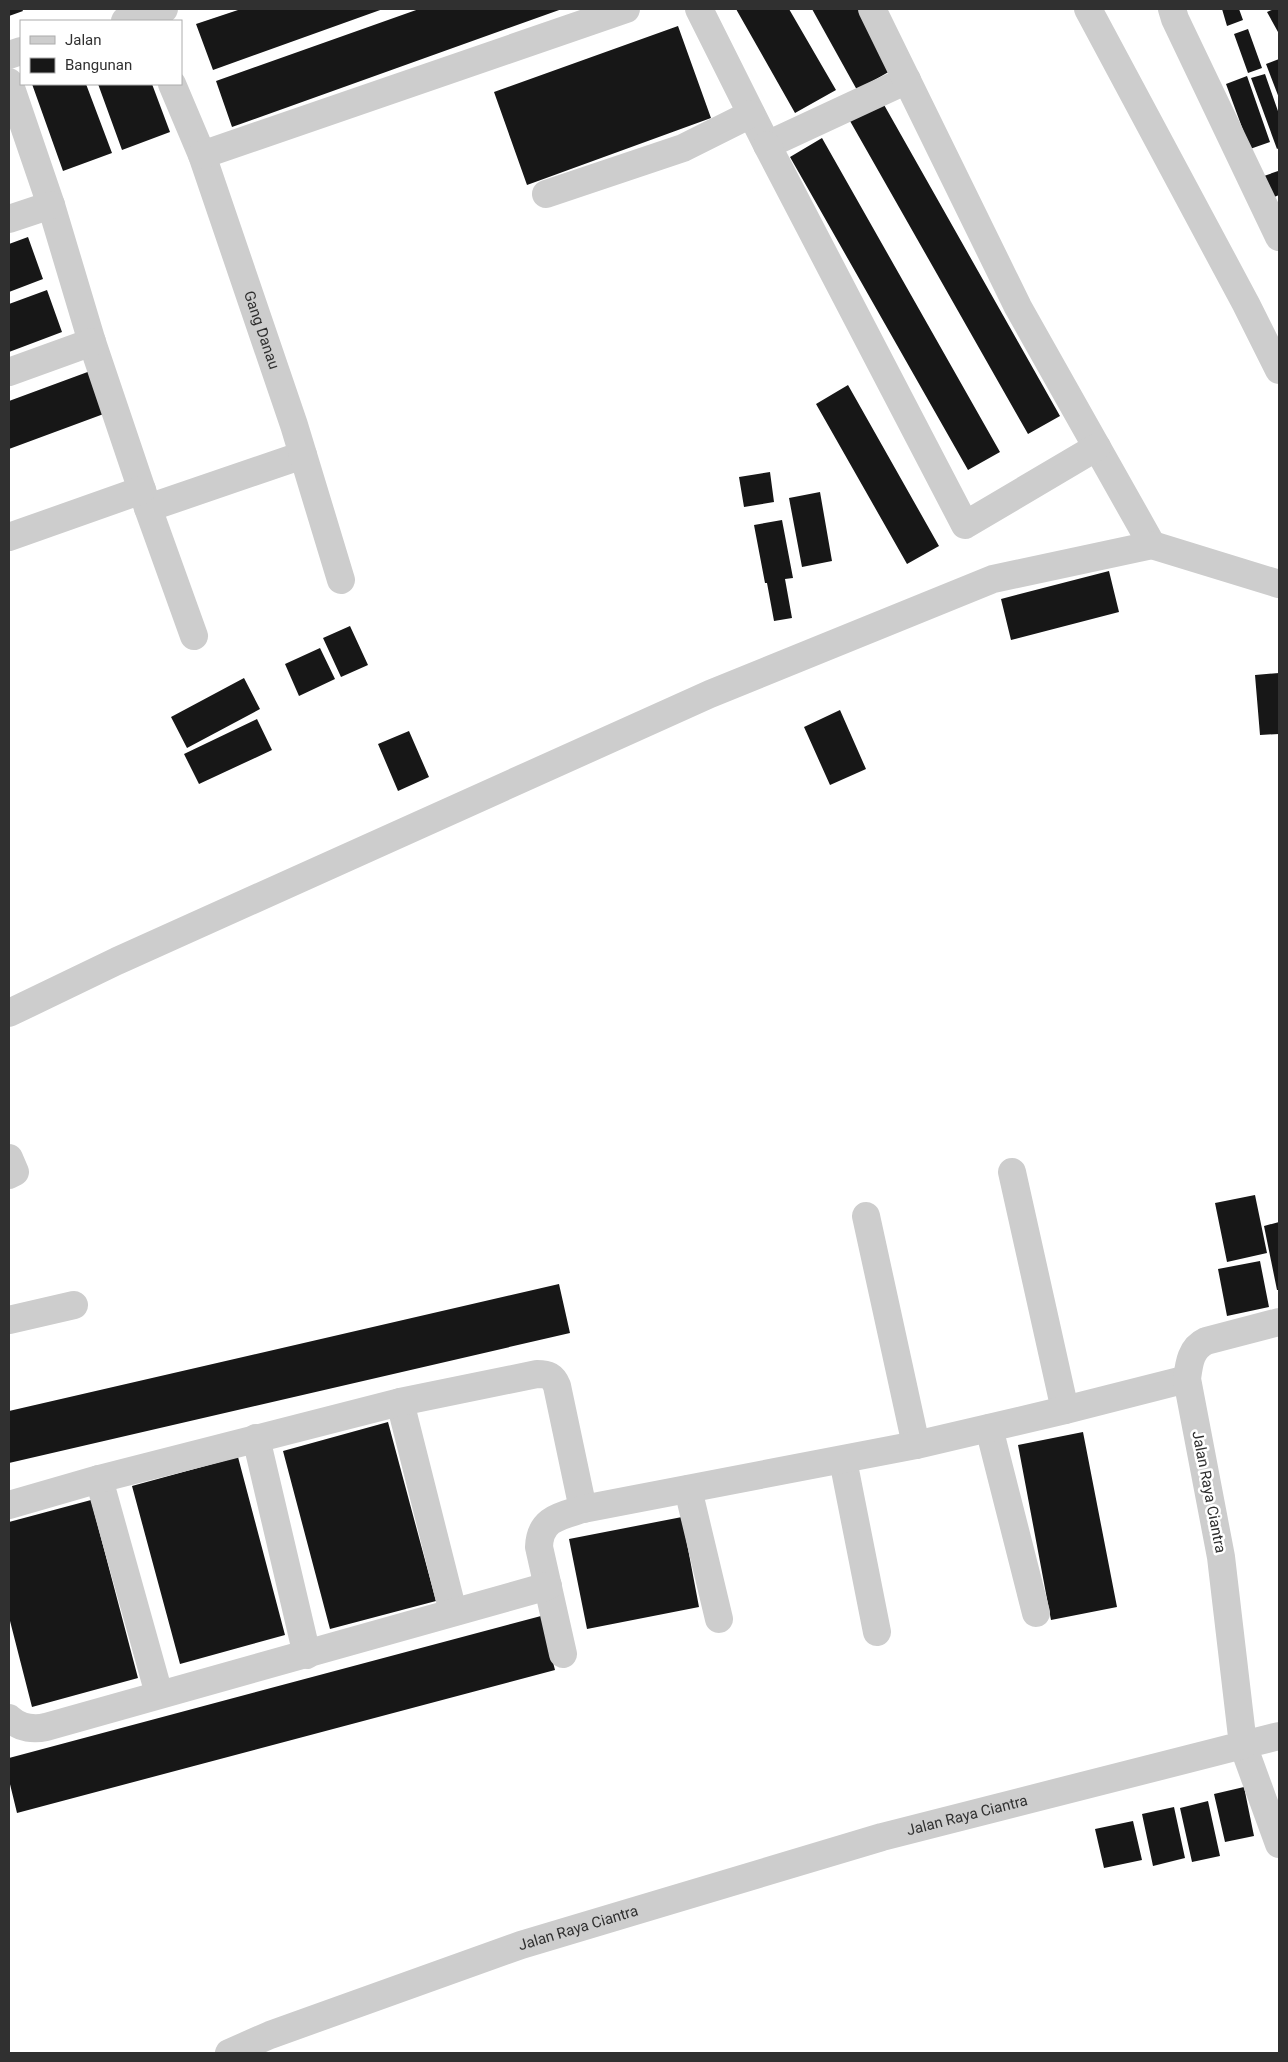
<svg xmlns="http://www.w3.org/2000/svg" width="1288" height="2062" viewBox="0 0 1288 2062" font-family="Roboto,sans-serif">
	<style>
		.building { fill: #171717 }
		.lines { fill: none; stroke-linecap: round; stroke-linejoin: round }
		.minor { stroke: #cdcdcd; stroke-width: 28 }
		.labels { text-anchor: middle; stroke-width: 5; stroke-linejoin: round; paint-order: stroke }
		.street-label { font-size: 15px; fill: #303030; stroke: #fff }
	</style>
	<rect width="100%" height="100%" fill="#fff"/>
	<path class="building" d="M9,9H22L23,11L9,16Z
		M241,9H383L213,70L196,24Z
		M419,9H562L232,127L216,81Z
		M736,9H789L836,90L795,113Z
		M812,9H858L892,70L857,90Z
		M1222,9H1239L1243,20L1227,26Z
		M1274,9H1279V31L1278,32L1267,12Z
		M678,26L711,118L527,185L494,92Z
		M1248,29L1262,68L1248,73L1234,34Z
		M1279,59V98L1266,64Z
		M1265,74L1279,114V148L1277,149L1251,78Z
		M1247,76L1270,142L1250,149L1226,84Z
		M32,84H86L112,153L63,171Z
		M98,84H152L170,132L122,150Z
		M883,103L1060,416L1028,434L850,121Z
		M822,138L1000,452L968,470L790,157Z
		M1278,171L1279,195L1272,198L1264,176Z
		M28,237L43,279L9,292V244Z
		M47,290L62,332L9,352V304Z
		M93,370L109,412L9,449V401Z
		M848,385L939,546L907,564L816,404Z
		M770,472L774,502L744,507L739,477Z
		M820,492L832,561L802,567L789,498Z
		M782,520L793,578L785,579L792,618L774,621L767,583H765L754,525Z
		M1109,571L1119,612L1011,640L1001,599Z
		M350,626L368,665L341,677L323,638Z
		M320,648L335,679L299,696L285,664Z
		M1279,673V734L1260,735L1255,675Z
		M244,678L260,709L187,748L171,717Z
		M840,710L866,769L830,785L804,727Z
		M257,719L272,750L199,784L184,754Z
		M409,731L429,777L398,791L378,744Z
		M1255,1195L1267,1253L1227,1262L1215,1203Z
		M1279,1222V1290H1277L1264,1226Z
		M1260,1261L1269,1307L1227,1316L1218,1269Z
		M559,1284L570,1333L9,1463V1411Z
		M388,1422L436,1601L330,1629L283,1451Z
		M1083,1432L1117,1607L1051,1620L1018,1445Z
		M238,1457L285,1635L180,1664L132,1486Z
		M91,1500L138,1678L32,1707L9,1617V1522Z
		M682,1517L699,1607L587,1629L569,1539Z
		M541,1616L555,1670L17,1813L9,1780V1758Z
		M1244,1787L1254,1836L1225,1842L1214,1794Z
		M1208,1801L1220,1856L1192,1862L1180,1808Z
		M1174,1807L1185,1858L1153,1866L1142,1814Z
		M1133,1821L1142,1860L1104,1868L1095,1829Z"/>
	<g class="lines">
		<g class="minor">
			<path d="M699,9L767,145L907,80"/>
			<path d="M872,9L1018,307L1152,545"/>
			<path d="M1088,9L1246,304L1279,370"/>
			<path d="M1172,9L1175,19L1279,237"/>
			<path d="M125,21L164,9"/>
			<path d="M9,55L21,51"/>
			<path d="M9,82L51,205L92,342L148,508L303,455"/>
			<path id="s1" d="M172,84L202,155L294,425L341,580"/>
			<path d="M767,145L965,525L1097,447"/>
			<path d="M202,155L626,9"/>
			<path d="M546,194L683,148L751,114"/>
			<path d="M9,219L51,205"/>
			<path d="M9,372L92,342"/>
			<path d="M148,508L194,636"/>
			<path d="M9,537L142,490"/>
			<path d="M9,1013L117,961L710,694L993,579L1152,545L1279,584"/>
			<path d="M9,1158L15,1172L9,1175"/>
			<path d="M1012,1172L1065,1410"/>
			<path d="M866,1216L916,1445"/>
			<path d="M9,1320L74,1305"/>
			<path d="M400,1402L453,1612"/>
			<path d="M989,1428L1036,1613"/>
			<path d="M256,1438L307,1655"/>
			<path d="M843,1460L877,1632"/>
			<path d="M99,1479L159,1694"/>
			<path d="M688,1489L719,1619"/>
			<path d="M9,1505L99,1479L400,1402L537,1374C548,1374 553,1376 557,1386L583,1509"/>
			<path d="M563,1654L539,1547C540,1518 561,1516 583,1509L916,1445L1065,1410L1187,1379"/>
			<path d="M9,1718C20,1728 32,1730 46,1727L548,1586"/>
			<path d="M1279,1736L1243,1745L1279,1844"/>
			<path id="s2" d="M229,2053L270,2035L521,1945L882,1837L1243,1745L1221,1557L1187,1379C1189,1363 1191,1348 1206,1341L1279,1322"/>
		</g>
	</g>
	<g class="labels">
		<g class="street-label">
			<text dy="5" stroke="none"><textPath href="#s1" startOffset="262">Gang Danau</textPath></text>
			<text transform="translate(1209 1492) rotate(79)" y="5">Jalan Raya Ciantra</text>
			<text dy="5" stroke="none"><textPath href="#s2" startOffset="776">Jalan Raya Ciantra</textPath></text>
			<text dy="5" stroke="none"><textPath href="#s2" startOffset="371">Jalan Raya Ciantra</textPath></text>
		</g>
	</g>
	<rect width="1288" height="2062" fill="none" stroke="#303030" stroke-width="20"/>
	<rect x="20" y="20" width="162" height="65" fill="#ffffff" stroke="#acacac"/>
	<rect x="30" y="36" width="25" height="8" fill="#cdcdcd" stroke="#acacac"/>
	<text x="65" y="45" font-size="15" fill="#303030">Jalan</text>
	<rect x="30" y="58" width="25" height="15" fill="#171717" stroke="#acacac"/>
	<text x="65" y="70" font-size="15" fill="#303030">Bangunan</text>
</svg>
